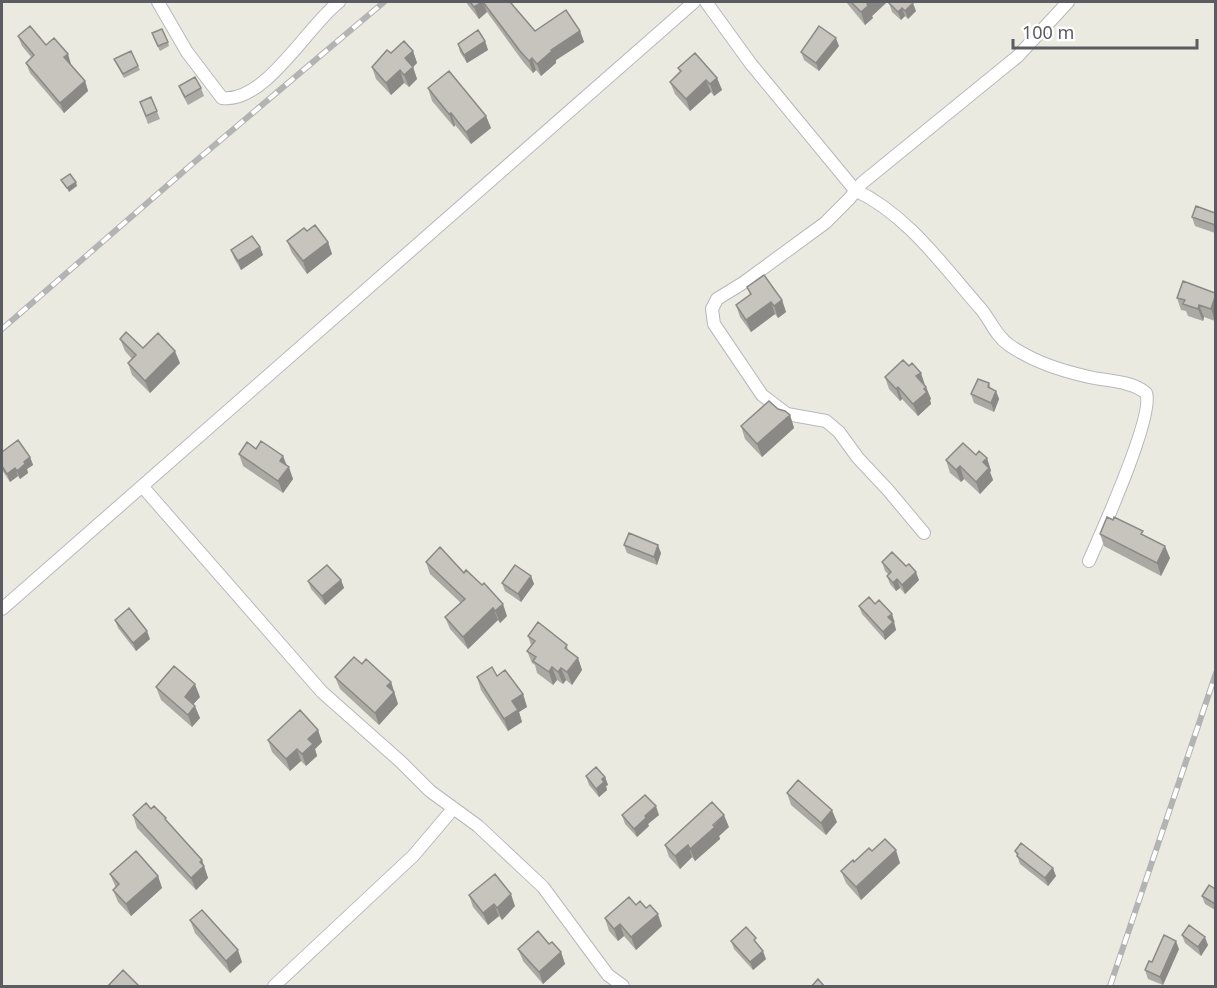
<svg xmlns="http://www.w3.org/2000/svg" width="1217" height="988" viewBox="0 0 1217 988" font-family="'Noto Sans',sans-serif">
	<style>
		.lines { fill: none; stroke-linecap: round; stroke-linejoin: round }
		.minor-casing { stroke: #b7b8bd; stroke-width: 14 }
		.minor { stroke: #fff; stroke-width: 12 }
		.rail-casing { stroke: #b2b3b3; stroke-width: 6 }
		.rail { stroke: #fff; stroke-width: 4; stroke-dasharray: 11; stroke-linecap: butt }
		.wall { fill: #aba9a3 }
		.shaded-wall { fill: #8b8985 }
		.building { fill: #c7c4be; stroke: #8b8985; stroke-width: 1.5 }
	</style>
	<rect width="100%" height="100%" fill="#ebeae1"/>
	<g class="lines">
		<g class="minor-casing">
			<path id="minor" d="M158,2L187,52L222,98C265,104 308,25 339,2
				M706,2L751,64L855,190C908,215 943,266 981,309C991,321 995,335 1009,345C1034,362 1059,370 1089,377C1107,381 1132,381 1146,393C1155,414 1100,536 1089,561
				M142,486L322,692L401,762L430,791L478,826L543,887L608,975L623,986
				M924,533L888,490L858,458L839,432L826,421L787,414L762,395L714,324L712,309L717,299L743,283L825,223L849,199L862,183L1018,56L1068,2
				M2,609L694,2
				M274,986L413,856L453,809"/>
		</g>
		<use href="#minor" class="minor"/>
		<g class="rail-casing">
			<path id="rail" d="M2,329L191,165L384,2
				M1110,986L1216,673"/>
		</g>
		<use href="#rail" class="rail"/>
	</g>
	<path class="wall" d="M466,2H512L514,7L535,31H580L584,42L556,60V63L541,76L536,70L533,73L524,63L487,12L479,19L468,5Z
		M846,2H886V3L872,16L873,18L865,25Z
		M889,3L916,11L908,19L905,16L901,20L892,12Z
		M18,36L46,45L71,64L70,65L85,81L88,91L64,113L30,73L26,63L32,58L22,46Z
		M153,37L168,42L169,46L160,51Z
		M485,41L488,50L467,63L460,52L458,44Z
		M839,46L819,71L804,60L801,52Z
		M413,51L417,63L413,67L417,79L409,87L404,83L391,95L376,79L372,67L391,53Z
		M114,59L138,66L140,70L124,78Z
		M678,68L717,78L722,90L714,96L711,92L690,111L675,94L670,82L680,72Z
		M179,86L201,88L204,96L188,105L182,94Z
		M428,88L486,116L491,128L471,144L455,125L454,127L432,101Z
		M151,97L160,119L148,124L140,102Z
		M1215,213V233L1195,226L1192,217Z
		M307,231L328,242L332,254L307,274L292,253L287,241Z
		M260,247L263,255L241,270L234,258L231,250Z
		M747,287L782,300L786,312L778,318L775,314L751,332L740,317L736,305L750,295Z
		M1215,293V321L1204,317L1203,321L1188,316L1186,311L1181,310L1177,298Z
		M120,339L143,348L180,363L150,393L132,375L128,363L132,359L125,351Z
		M885,377L925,385L931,399L930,400L931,404L918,416L902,399L900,401L889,389Z
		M989,383L991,389L996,391L999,399L994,412L974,403L971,394Z
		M778,409L790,415L794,428L762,457L745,439L741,426Z
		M256,449L283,456L293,479L283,493L243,466L239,454Z
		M2,452L30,457L33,465L27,469L28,473L20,479L18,476L10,482L2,470Z
		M976,455L987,458L991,471L990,472L993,480L980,494L964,479L961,482L950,473L946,460Z
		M1100,534L1144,535L1170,558L1161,576L1104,546Z
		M624,545L661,553L657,565L627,553Z
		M426,562L507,616L500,623L498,620L468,649L450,629L445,617L461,603L430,574Z
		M882,562L919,580L905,594L900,588L896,591L890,584L887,576L888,574L885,571Z
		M531,576L534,584L521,602L505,591L502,583Z
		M341,580L344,588L325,605L311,589L308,581Z
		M875,604L892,614L895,622L894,623L896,630L885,640L862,614L859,606Z
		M115,620L150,639L136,651L118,628Z
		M528,636L567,645L568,651L578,658L582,670L572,685L566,680L563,684L557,680L553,685L537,673L535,665L532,663L527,651L531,645Z
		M362,664L391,682L398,704L379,725L340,689L335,677Z
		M497,676L523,694L527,707L519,712L522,722L508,731L481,690L477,677Z
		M156,687L200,697L193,704L200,718L192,727L161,700Z
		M318,730L322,742L315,749L317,756L306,766L301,761L290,771L272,752L268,740Z
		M586,776L605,777L608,785L606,786L607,790L599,797L589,785Z
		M787,793L837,822L826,835L791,805Z
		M151,809L168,823L202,860L208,878L196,890L137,828L133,815Z
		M622,815H659L648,824L649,826L637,837L625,824Z
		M729,827L719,836L720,839L695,861L692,857L680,869L669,857L665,845Z
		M872,851L900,863L861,900L846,883L841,871Z
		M1015,851L1056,876L1048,886L1020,864Z
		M110,874L158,876L162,888L131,916L118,902L113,890L116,888Z
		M1215,889V910L1205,904L1202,896Z
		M469,895L515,906L502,920L499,916L488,925L473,907Z
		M636,905L662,926L636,950L624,936L618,941L609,931L605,918Z
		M190,920L242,962L230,973L195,933Z
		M1182,935L1208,945L1201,956L1185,943Z
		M731,941L766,959L753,970L734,949Z
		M549,944L561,952L565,964L543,984L523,961L518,949Z
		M1179,949L1163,985L1148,979L1145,970L1152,962Z"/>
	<path class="shaded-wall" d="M482,2H483L487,12L479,19L474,7Z
		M870,2H886V3L872,16L873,18L865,25L861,12Z
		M913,3L916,11L908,19L905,11Z
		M902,8L905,16L901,20L898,12Z
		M580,31L584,42L556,60V63L541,76L537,64L551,50Z
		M836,38L839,46L819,71L816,63Z
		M485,41L488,50L467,63L464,55Z
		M413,51L417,63L413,67L417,79L409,87L404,75L405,58Z
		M68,54L71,64L67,67L64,57Z
		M532,58L536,70L533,73L529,61Z
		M400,70L404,83L391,95L386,83Z
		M717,78L722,90L714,96L710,84Z
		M706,80L711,92L690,111L686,99Z
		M85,81L88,91L64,113L60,103Z
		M451,113L455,125L454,127L449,114Z
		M486,116L491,128L471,144L466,132Z
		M76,182L77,186L69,192L67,188Z
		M328,242L332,254L307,274L303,261Z
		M260,247L263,255L241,270L238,261Z
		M1215,297V321L1211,309Z
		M782,300L786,312L778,318L774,306Z
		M771,302L775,314L751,332L746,320Z
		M1199,305L1204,317L1203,321L1198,309Z
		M175,351L180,363L150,393L145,381Z
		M921,373L925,385L916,376Z
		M898,387L902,399L900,401L896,389Z
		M926,387L931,399L930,400L931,404L918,416L913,404Z
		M996,391L999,399L994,412L991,403Z
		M790,415L794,428L762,457L757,444Z
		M283,456L287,468L289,467L293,479L283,493L278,481L280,461Z
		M30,457L33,465L27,469L28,473L20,479L17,471L24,462Z
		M987,458L991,471L990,472L993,480L980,494L976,482L983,462Z
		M960,466L964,479L961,482L956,470Z
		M15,468L18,476L10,482L7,474Z
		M658,545L661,553L657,565L654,557Z
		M1165,546L1170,558L1161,576L1157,563Z
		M916,572L919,580L905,594L902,585Z
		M531,576L534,584L521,602L518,594Z
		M897,579L900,588L896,591L893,583Z
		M341,580L344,588L325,605L322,596Z
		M503,604L507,616L500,623L495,611Z
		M493,608L498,620L468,649L463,637Z
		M892,614L896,630L885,640L883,632L888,617Z
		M147,631L150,639L136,651L133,643Z
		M578,658L582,670L572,685L567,672Z
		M552,667L557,680L553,685L549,672Z
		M561,668L566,680L563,684L558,672Z
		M391,682L398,704L379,725L375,713L387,686Z
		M195,684L200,697L189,709L185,697Z
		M523,694L527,707L519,712L522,722L508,731L504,719L512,701Z
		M195,706L200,718L192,727L188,715Z
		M318,730L322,742L315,749L317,756L306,766L302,754L308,739Z
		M297,749L301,761L290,771L286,759Z
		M605,777L608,785L606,786L607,790L599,797L596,789L602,779Z
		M656,806L659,815L648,824L649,826L637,837L634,829L645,816Z
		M832,810L837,822L826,835L821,823Z
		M724,815L729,827L719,836L720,839L695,861L690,849Z
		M688,845L692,857L680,869L675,856Z
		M896,850L900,863L861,900L856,887Z
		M202,860L208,878L196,890L191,878L200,862Z
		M1053,868L1056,876L1048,886L1045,878Z
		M158,876L162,888L131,916L126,904Z
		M511,894L515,906L502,920L497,908Z
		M494,904L499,916L488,925L483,913Z
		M658,914L662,926L636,950L631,937Z
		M620,924L624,936L618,941L614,929Z
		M1205,937L1208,945L1201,956L1198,947Z
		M1176,941L1179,949L1163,985L1160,977Z
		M238,950L242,962L230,973L226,961Z
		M763,951L766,959L753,970L750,962Z
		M561,952L565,964L543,984L539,972Z"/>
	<path class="building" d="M470,2H482L474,7Z
		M483,2H510L535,31L566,10L580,31L551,50L552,51L537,64L532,58L529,61L520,51Z
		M851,2H870L867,4L868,6L861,12Z
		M891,2H911L913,3L905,11L902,8L898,12L889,3Z
		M30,26L46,45L54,38L68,54L64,57L85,81L60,103L26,63L34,55L18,36Z
		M819,26L836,38L816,63L801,52Z
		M162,29L168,42L158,46L152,33Z
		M478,30L485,41L464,55L458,44Z
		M404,41L413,51L405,58L413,67L404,75L400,70L386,83L372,67L387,50L391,53Z
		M131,51L138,66L123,74L114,59Z
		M695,53L717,78L710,84L706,80L686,99L670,82L681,71L678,68Z
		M449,71L486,116L466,132L451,113L449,114L428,88Z
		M195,77L201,88L185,97L179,86Z
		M151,97L157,111L146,116L140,102Z
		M70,174L76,182L67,188L61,180Z
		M1196,206L1215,213V225L1192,217Z
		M315,225L328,242L303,261L287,241L304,228L307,231Z
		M252,236L260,247L238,261L231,250Z
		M764,275L782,300L774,306L771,302L746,320L736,305L751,294L747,287Z
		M1183,281L1215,293V297L1211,309L1199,305L1198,309L1183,304L1185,300L1177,298Z
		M126,332L143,348L158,333L175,351L145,381L128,363L136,355L120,339Z
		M903,360L909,366L912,363L921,373L916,376L926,387L924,389L927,392L913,404L898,387L896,389L885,377Z
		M978,379L989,383L988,387L996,391L991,403L971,394Z
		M769,401L778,409L785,411L790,415L757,444L741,426Z
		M18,440L30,457L24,462L25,464L17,471L15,468L7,474L2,466V452Z
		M261,441L283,456L280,461L289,467L278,481L239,454L247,442L256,449Z
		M963,443L976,455L979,451L987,458L983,462L989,468L976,482L960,466L956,470L946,460Z
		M1107,517L1113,520L1114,517L1143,531L1141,534L1165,546L1157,563L1100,534Z
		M629,533L658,545L654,557L624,545Z
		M440,547L464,573L466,570L482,585L484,583L503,604L495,611L493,608L463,637L445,617L465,599L426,562Z
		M892,552L906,566L909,564L916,572L902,585L897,579L893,583L887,576L891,572L882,562Z
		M327,565L341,580L322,596L308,581Z
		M515,565L531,576L518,594L502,583Z
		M869,597L875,604L879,600L892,614L888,617L893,622L883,632L859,606Z
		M129,608L147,631L133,643L115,620Z
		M538,622L567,645L565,648L578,658L567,672L561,668L558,672L552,667L549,672L533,661L536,657L527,651L535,641L528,636Z
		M354,657L362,664L366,659L391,682L387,686L394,692L375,713L335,677Z
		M174,666L195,684L185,697L195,706L188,715L156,687Z
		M492,667L497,676L505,670L523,694L512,701L518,710L504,719L477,677Z
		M300,710L318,730L308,739L313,744L302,754L297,749L286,759L268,740Z
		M596,767L605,777L602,779L604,782L596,789L586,776Z
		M798,780L832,810L821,823L787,793Z
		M645,795L656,806L645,816L646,818L634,829L622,815Z
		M712,802L724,815L713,825L715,827L690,849L688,845L675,856L665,845Z
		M146,803L151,809L154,806L166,818L165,819L202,860L200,862L204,866L191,878L133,815Z
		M885,839L896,850L856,887L841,871L853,860L854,862L869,848L872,851Z
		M1021,843L1053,868L1045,878L1017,856L1018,854L1015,851Z
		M136,851L158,876L126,904L113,890L119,884L110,874Z
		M495,874L511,894L497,908L494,904L483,913L469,895Z
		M1209,885L1215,889V904L1202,896Z
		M629,897L636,905L640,901L646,908L650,905L658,914L631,937L620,924L614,929L605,918Z
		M202,910L238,950L226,961L190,920Z
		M1189,925L1205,937L1198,947L1182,935Z
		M746,927L756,938L754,940L763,951L750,962L731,941Z
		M538,931L549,944L552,942L561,952L539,972L518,949Z
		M1164,935L1176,941L1160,977L1145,970L1149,961L1152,962Z
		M123,970L140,987H107Z
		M818,979L825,987H811Z"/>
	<rect width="1217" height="988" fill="none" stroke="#5a5c61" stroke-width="6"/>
	<path d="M1013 39v9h184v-9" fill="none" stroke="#5a5c61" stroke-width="3"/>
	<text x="1022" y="39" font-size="18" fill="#5a5c61" stroke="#ffffff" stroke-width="4.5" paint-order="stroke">100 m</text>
</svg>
